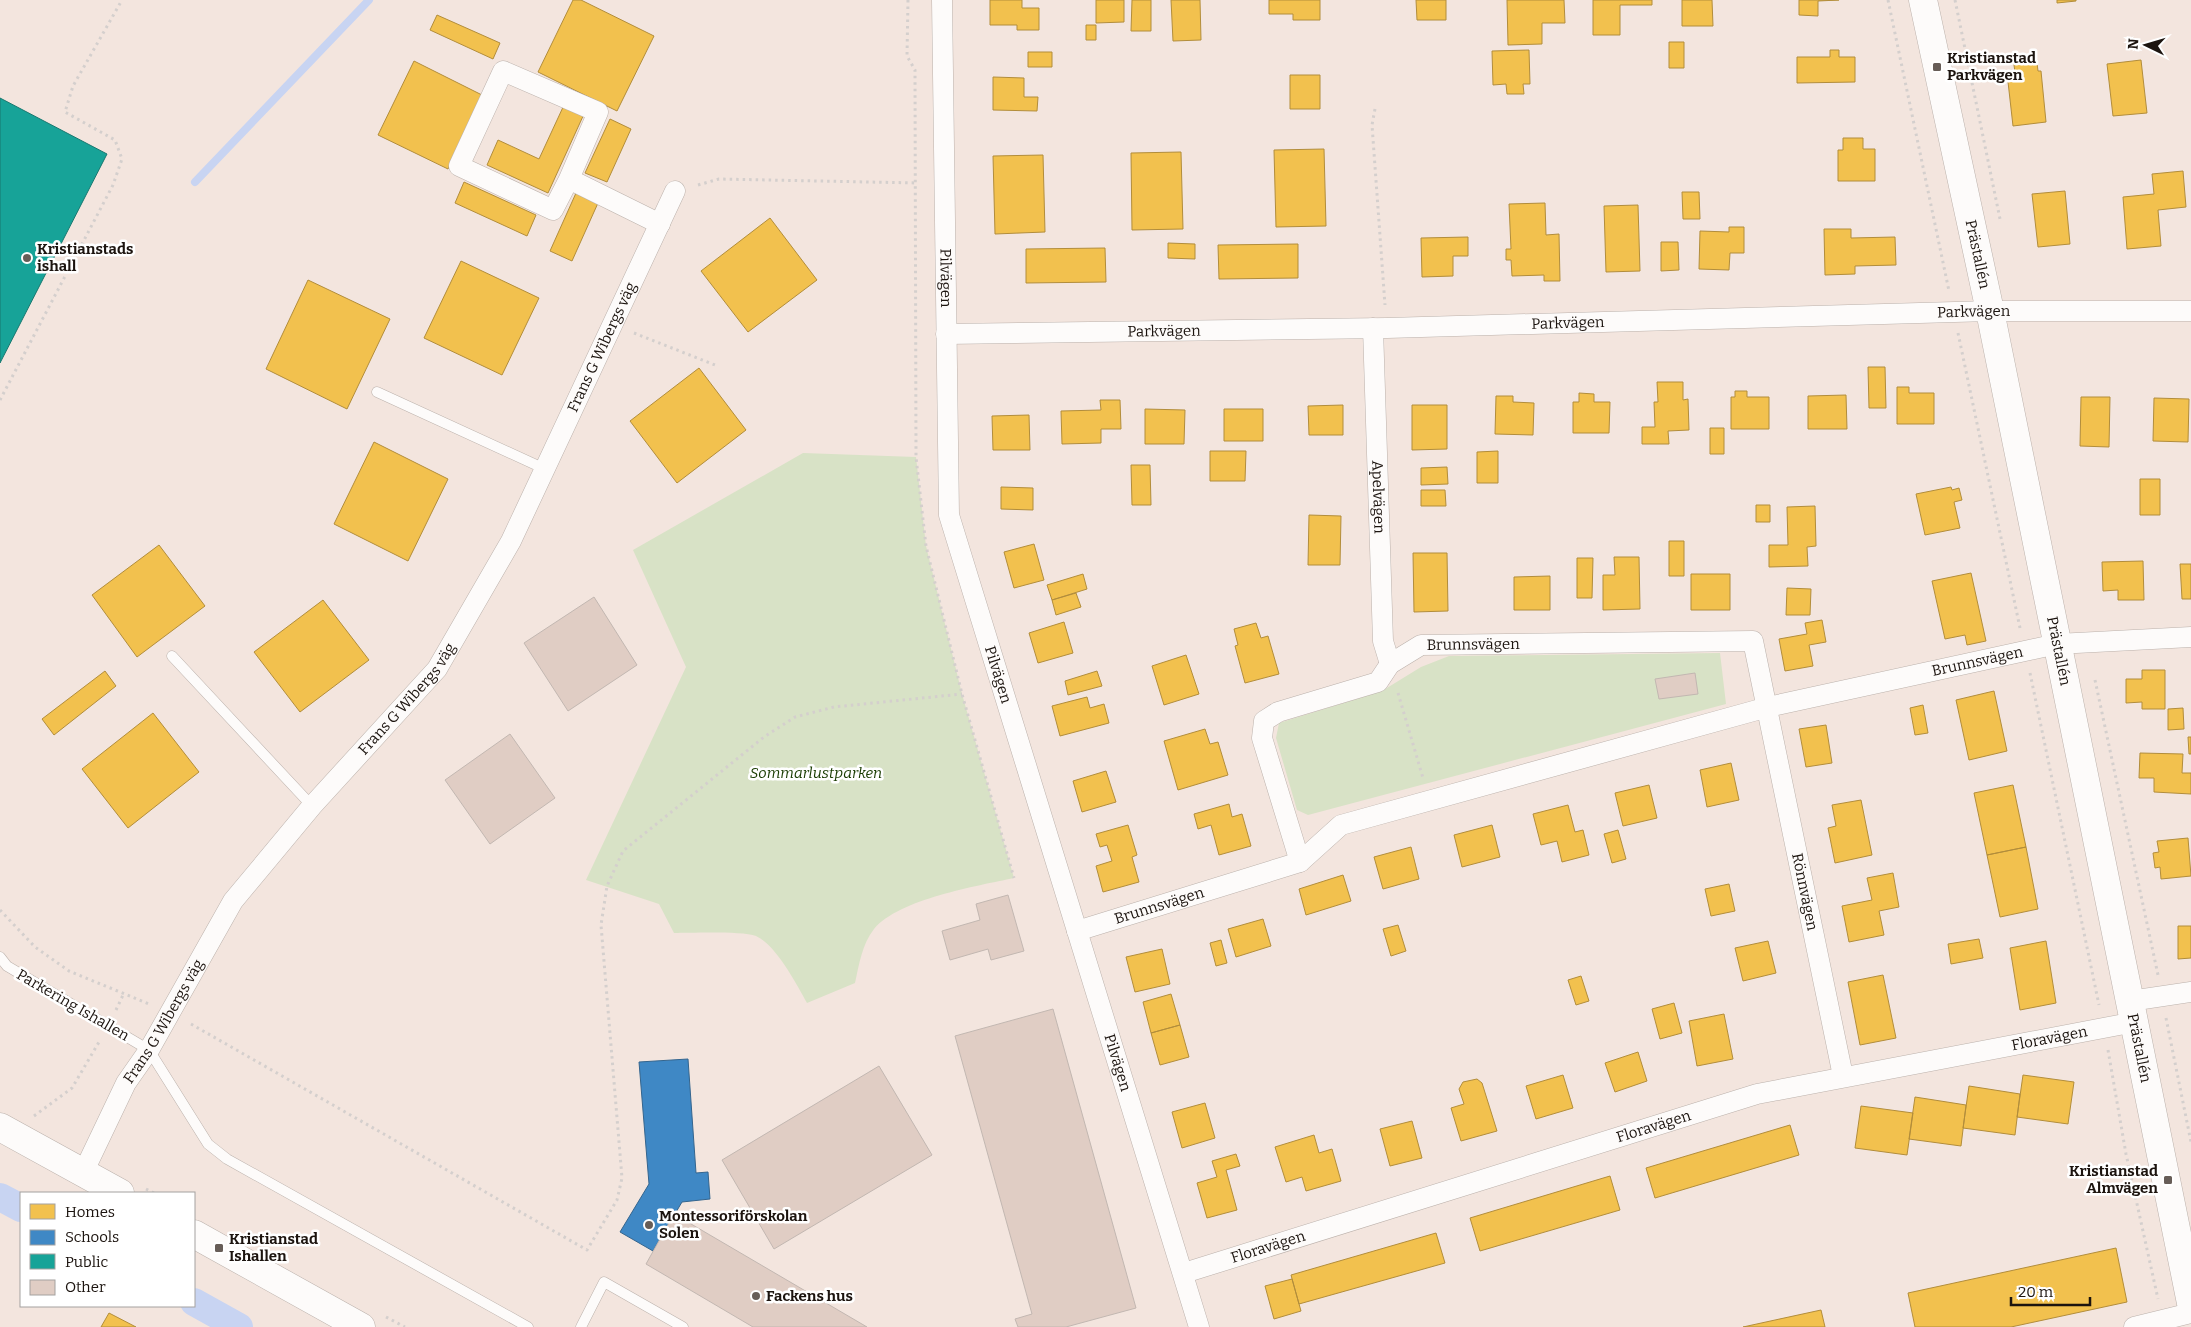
<svg xmlns="http://www.w3.org/2000/svg" width="2191" height="1327" viewBox="0 0 2191 1327" font-family="Bitter,serif">
	<style>
		.green { fill: #d8e2c6 }
		.homes { fill: #f2c14e; stroke: #b28d3b }
		.schools { fill: #3f88c5; stroke: #34658e }
		.public { fill: #17a398; stroke: #18786f }
		.lines { fill: none; stroke-linecap: round; stroke-linejoin: round }
		.stream { stroke: #c8d4f2; stroke-width: 8 }
		.canal { stroke: #c8d4f2; stroke-width: 28 }
		.building { fill: #e0cdc4; stroke: #c2b7b1 }
		.lane-casing { stroke: #bbb1ab; stroke-width: 11 }
		.street-casing { stroke: #bbb1ab; stroke-width: 21 }
		.secondary-casing { stroke: #bbb1ab; stroke-width: 29 }
		.path { stroke: #d4cfcd; stroke-width: 3; stroke-dasharray: 2.5 4; stroke-linecap: butt }
		.lane { stroke: #fdfbfa; stroke-width: 10 }
		.street { stroke: #fdfbfa; stroke-width: 20 }
		.secondary { stroke: #fdfbfa; stroke-width: 28 }
		.poi-dot { fill: #675d57; stroke: #fff; stroke-width: 2 }
		.labels { text-anchor: middle; stroke-width: 5; stroke-linejoin: round; paint-order: stroke }
		.poi-label { font-size: 15px; font-weight: bold; fill: #1c140f; stroke: #fff; text-anchor: start }
		.street-label { font-size: 15px; fill: #1c140f; stroke: #fff }
		.park-label { font-size: 15px; font-style: italic; fill: #183b00; stroke: #fff }
	</style>
	<rect width="100%" height="100%" fill="#f3e5de"/>
	<path class="green" d="M803,453L916,457L926,546L962,694L1014,878C977,886 899,899 874,929C862,944 859,965 855,983L807,1003C797,985 776,945 756,936C742,931 692,933 674,933L659,904L586,880L686,667L633,550Z
		M1720,653L1726,704L1308,815L1297,810L1276,738L1279,723L1382,691L1421,667L1449,656Z"/>
	<path class="homes" d="M573,0H581L654,36L617,111L538,72Z
		M990,0H1022V8H1039V30H1017V25H990Z
		M1096,0H1124V22L1096,23Z
		M1132,0H1151V31H1131Z
		M1171,0H1200L1201,40L1173,41Z
		M1269,0H1320V20H1293V14H1269Z
		M1416,0H1446V20H1417Z
		M1507,0H1564L1565,23H1542V44L1508,45Z
		M1593,0H1652V5H1620V35H1593Z
		M1682,0H1712L1713,26H1682Z
		M1799,0H1839L1818,1V16L1799,15Z
		M2057,0H2076V1L2057,3Z
		M437,15L500,43L493,59L430,30Z
		M1086,25H1096V40H1086Z
		M1669,42H1684V68H1669Z
		M1529,50L1530,84H1523L1524,94H1507L1506,84L1493,85L1492,51Z
		M1830,50H1839V57H1855V82L1797,83V57H1830Z
		M1028,52H1052V67H1028Z
		M2036,55L2038,71H2041L2046,122L2013,126L2007,73L2015,72L2013,58Z
		M2141,60L2147,113L2113,116L2107,64Z
		M414,61L484,96L448,169L378,135Z
		M1290,75H1320V109H1290Z
		M993,77L1024,78V97H1038L1037,111L993,110Z
		M564,105L584,114L548,193L487,165L498,140L539,159Z
		M610,119L631,129L607,182L585,173Z
		M1843,138H1863V149H1875V181H1838V150H1843Z
		M1324,149L1326,226L1276,227L1274,150Z
		M1181,152L1183,229L1132,230L1131,153Z
		M1043,155L1045,232L995,234L993,156Z
		M2183,171L2186,207L2158,210L2161,246L2127,249L2123,197L2154,194L2152,174Z
		M464,182L536,215L527,236L455,203Z
		M2065,191L2070,244L2038,247L2032,194Z
		M1682,192H1699L1700,219H1683Z
		M576,193L598,203L572,261L550,251Z
		M1545,203L1546,235L1559,234L1560,281H1544V275L1512,276L1511,260H1506V249H1511L1509,204Z
		M1638,205L1640,271L1606,272L1604,206Z
		M770,218L817,280L748,332L701,271Z
		M1729,227H1744V253H1730L1729,270L1699,269L1700,231L1729,232Z
		M1824,229H1851V238L1895,237L1896,265L1855,266V274L1825,275Z
		M1468,237V256H1453V276L1422,277L1421,238Z
		M1661,242H1678L1679,270L1661,271Z
		M1168,243L1195,244V259L1168,258Z
		M1298,244V278L1219,279L1218,245Z
		M1105,248L1106,282L1026,283V249Z
		M461,261L539,298L502,375L424,338Z
		M308,280L390,319L347,409L266,369Z
		M1868,367H1885L1886,408H1869Z
		M699,368L746,430L677,483L630,421Z
		M1657,382H1683V400L1688,399L1689,430L1668,431L1669,444H1642V427H1655L1654,402H1658Z
		M1897,387H1909V393H1934V424H1897Z
		M1735,391H1747V397H1769V429H1731V397H1735Z
		M1579,393L1594,394V402H1610L1609,433H1573V402H1579Z
		M1846,395L1847,429H1808V396Z
		M1496,396H1513V402L1534,403L1533,435L1495,434Z
		M2081,397H2110L2109,447L2080,446Z
		M2154,398L2189,399L2188,442L2153,441Z
		M1100,400H1120L1121,429H1101V443L1062,444L1061,411L1101,410Z
		M1343,405V435H1309L1308,406Z
		M1412,405H1447V449L1412,450Z
		M1145,409L1185,410L1184,444H1145Z
		M1224,409H1263V441H1224Z
		M1029,415L1030,450H993L992,416Z
		M1710,428H1724V454H1710Z
		M374,442L448,479L408,561L334,524Z
		M1210,451H1246L1245,481H1210Z
		M1498,451V483H1477V452Z
		M1131,465H1150L1151,505H1132Z
		M1447,467L1448,484L1421,485V468Z
		M2140,479H2160V515H2140Z
		M1001,487L1033,488V510L1001,509Z
		M1951,487L1952,490L1959,488L1962,500L1954,502L1960,528L1925,535L1916,494Z
		M1421,490H1445L1446,506H1421Z
		M1756,505H1770V522H1756Z
		M1815,506L1816,546L1807,547L1808,566L1769,567V545H1788L1787,507Z
		M1309,515L1341,516L1340,565H1308Z
		M1669,541H1684V576H1669Z
		M1034,544L1044,580L1014,588L1004,552Z
		M159,545L205,606L137,657L92,595Z
		M1413,553H1447L1448,611L1414,612Z
		M1614,557H1639L1640,609L1603,610V575H1615Z
		M1577,558H1593L1592,598H1577Z
		M2143,561L2144,600H2118V590L2103,591L2102,562Z
		M2180,564H2191V599H2182Z
		M1971,573L1986,641L1967,645L1965,635L1945,639L1932,581Z
		M1083,574L1087,589L1052,600L1047,585Z
		M1691,574H1730V610H1691Z
		M1550,576V610H1514V577Z
		M1787,588L1811,589L1810,615H1786Z
		M1076,593L1081,607L1056,615L1052,600Z
		M323,600L369,660L300,712L254,652Z
		M1822,620L1826,642L1809,645L1813,666L1785,671L1779,639L1807,634L1805,623Z
		M1064,622L1073,653L1038,663L1029,633Z
		M1256,623L1261,638L1268,636L1279,674L1245,683L1235,646L1238,645L1234,629Z
		M1186,655L1199,694L1164,705L1152,666Z
		M2142,670H2165V709H2142V702L2126,703V679H2142Z
		M105,671L116,686L54,735L42,719Z
		M1097,671L1102,686L1068,695L1065,681Z
		M1994,691L2007,751L1969,760L1956,700Z
		M1087,697L1090,708L1104,704L1109,723L1060,736L1052,706Z
		M1923,705L1928,733L1915,735L1910,708Z
		M2183,708L2184,729L2168,730V709Z
		M153,713L199,772L128,828L82,769Z
		M1826,725L1832,763L1806,767L1799,729Z
		M1205,729L1210,744L1218,742L1228,775L1178,790L1164,741Z
		M2188,737H2191V754H2189Z
		M2140,753L2183,754L2182,773H2191V794L2154,792V778H2139Z
		M1731,763L1739,800L1707,807L1700,770Z
		M1106,771L1116,802L1082,812L1073,781Z
		M1649,785L1657,818L1623,826L1615,793Z
		M2013,785L2026,847L1987,855L1974,793Z
		M1861,800L1872,855L1835,863L1828,828L1836,826L1832,805Z
		M1229,804L1232,817L1242,814L1251,846L1219,855L1211,825L1198,829L1194,814Z
		M1568,805L1575,832L1583,830L1589,855L1562,862L1557,841L1541,845L1533,814Z
		M1128,825L1137,855L1132,857L1139,882L1103,892L1096,866L1112,861L1107,845L1100,847L1096,834Z
		M1492,825L1500,857L1462,867L1454,835Z
		M1618,830L1626,859L1612,863L1604,834Z
		M2188,838L2191,876L2161,879L2160,867L2155,868L2153,853L2159,852L2157,841Z
		M1411,847L1419,879L1383,889L1374,857Z
		M2026,847L2038,909L2000,917L1987,855Z
		M1893,873L1899,907L1879,911L1884,935L1849,942L1842,906L1872,900L1867,878Z
		M1343,875L1351,901L1306,915L1299,889Z
		M1729,884L1735,911L1711,916L1705,889Z
		M1263,919L1271,946L1236,957L1228,929Z
		M1398,925L1406,951L1391,956L1383,929Z
		M2178,926H2191V958L2178,959Z
		M1979,939L1983,958L1951,964L1948,944Z
		M1221,940L1227,963L1216,966L1210,943Z
		M1768,941L1776,973L1743,981L1735,948Z
		M2046,941L2056,1003L2020,1010L2010,948Z
		M1162,949L1170,984L1135,992L1126,957Z
		M1883,975L1896,1038L1860,1045L1848,982Z
		M1581,976L1589,1001L1576,1005L1568,980Z
		M1171,994L1180,1025L1151,1033L1143,1002Z
		M1674,1003L1682,1033L1660,1039L1652,1009Z
		M1724,1014L1733,1059L1697,1066L1689,1021Z
		M1180,1025L1189,1057L1160,1065L1151,1033Z
		M1638,1052L1647,1081L1615,1092L1605,1063Z
		M1563,1075L1573,1108L1536,1119L1526,1086Z
		M2023,1075L2074,1082L2068,1124L2017,1117Z
		M1477,1079L1482,1083L1497,1131L1461,1141L1451,1108L1464,1104L1459,1089L1463,1082Z
		M1969,1086L2020,1094L2015,1135L1963,1128Z
		M1915,1097L1966,1105L1961,1146L1909,1139Z
		M1205,1103L1215,1138L1182,1148L1172,1112Z
		M1861,1106L1913,1113L1907,1155L1855,1148Z
		M1412,1121L1422,1158L1390,1166L1380,1129Z
		M1790,1125L1799,1155L1655,1198L1646,1168Z
		M1314,1135L1319,1153L1332,1149L1341,1181L1306,1191L1302,1177L1286,1182L1275,1147Z
		M1236,1154L1240,1166L1226,1170L1237,1210L1207,1218L1197,1183L1217,1177L1212,1161Z
		M1610,1176L1620,1210L1480,1251L1470,1218Z
		M1436,1233L1445,1263L1299,1304L1291,1275Z
		M2116,1248L2127,1302L2011,1327H1915L1908,1293Z
		M1292,1279L1301,1311L1274,1319L1265,1286Z
		M1821,1310L1825,1327H1743Z
		M109,1313L136,1327H101Z"/>
	<path class="schools" d="M688,1059L696,1173L708,1172L710,1199L682,1202L653,1251L620,1232L649,1184L639,1062Z"/>
	<path class="public" d="M0,98L107,154L0,363Z"/>
	<g class="lines">
		<path class="stream" d="M195,182L369,0"/>
		<path class="canal" d="M0,1197L21,1208
			M194,1302L239,1327"/>
	</g>
	<path class="building" d="M594,597L637,665L568,711L524,643Z
		M1695,673L1698,694L1659,699L1655,679Z
		M510,734L555,798L490,844L445,780Z
		M1008,895L1024,951L991,960L988,949L950,960L942,931L980,920L976,904Z
		M1053,1009L1136,1308L1066,1327H1018L1015,1319L1032,1314L955,1036Z
		M879,1066L932,1155L774,1249L722,1160Z
		M674,1214L867,1327H753L646,1264Z"/>
	<g class="lines">
		<g class="lane-casing">
			<path id="lane" d="M377,392L545,469
				M172,656L312,806
				M0,957L7,966L149,1050L208,1144L227,1159L528,1327
				M581,1327L604,1282L683,1327"/>
		</g>
		<g class="street-casing">
			<g id="street">
				<path id="s1" d="M942,0L949,515L1199,1327"/>
				<path d="M569,179L598,112L503,71L459,166L553,210L569,179L660,224"/>
				<path id="s2" d="M1373,328L1383,641L1390,664"/>
				<path id="s3" d="M946,334L1387,328L1990,311H2191"/>
				<path id="s4" d="M1300,862L1262,738L1264,721L1278,712L1378,682L1390,664L1421,645L1753,641L1843,1076"/>
				<path id="s5" d="M1077,931L1300,862L1341,825L1768,707L2057,644L2191,637"/>
				<path d="M2130,1001L2191,992"/>
				<path id="s6" d="M83,1173L126,1083L149,1050L233,901L312,806L437,669L511,541L675,191"/>
				<path id="s7" d="M1184,1273L1757,1094L2135,1022"/>
				<path d="M2134,1327L2191,1313"/>
			</g>
		</g>
		<g class="secondary-casing">
			<g id="secondary">
				<path id="s8" d="M1923,0L1990,311L2191,1303"/>
				<path d="M0,1127L120,1193"/>
				<path d="M194,1234L361,1327"/>
			</g>
		</g>
		<path class="path" d="M908,0L907,56L915,70L916,457L926,546L962,694L1014,878
			M1888,0L1949,291
			M1955,0L2000,219
			M1375,109L1372,125L1385,305
			M698,185L719,179L918,183
			M634,333L715,365
			M1958,333L2020,628
			M0,400L113,185L122,159L115,140L65,112L73,86L122,0
			M2030,673L2099,1005
			M2095,680L2158,975
			M1398,693L1423,778
			M0,910L35,947L69,971L149,1004
			M116,1010L124,993
			M2166,1018L2191,1142
			M191,1024L587,1250L617,1200L622,1178L601,925L607,886L623,851L764,737L795,717L834,707L962,694
			M2108,1050L2126,1154L2158,1299
			M34,1116L72,1088L99,1042
			M146,1189L154,1193
			M386,1317L405,1327"/>
		<use href="#lane" class="lane"/>
		<use href="#street" class="street"/>
		<use href="#secondary" class="secondary"/>
	</g>
	<g class="poi-dot">
		<rect x="1932" y="62" width="10" height="10" rx="2.5"/>
		<circle cx="27" cy="258" r="5"/>
		<rect x="2163" y="1175" width="10" height="10" rx="2.5"/>
		<circle cx="649" cy="1225" r="5"/>
		<rect x="214" y="1243" width="10" height="10" rx="2.5"/>
		<circle cx="756" cy="1296" r="5"/>
	</g>
	<g class="labels">
		<g class="poi-label">
			<text x="1947" y="63">Kristianstad<tspan x="1947" dy="17">Parkvägen</tspan></text>
			<text x="37" y="254">Kristianstads<tspan x="37" dy="17">ishall</tspan></text>
			<text x="2158" y="1176" text-anchor="end">Kristianstad<tspan x="2158" dy="17">Almvägen</tspan></text>
			<text x="659" y="1221">Montessoriförskolan<tspan x="659" dy="17">Solen</tspan></text>
			<text x="229" y="1244">Kristianstad<tspan x="229" dy="17">Ishallen</tspan></text>
			<text x="766" y="1301">Fackens hus</text>
		</g>
		<g class="street-label">
			<text dy="5" stroke="none"><textPath href="#s8" startOffset="260">Prästallén</textPath></text>
			<text dy="5" stroke="none"><textPath href="#s1" startOffset="278">Pilvägen</textPath></text>
			<text dy="5" stroke="none"><textPath href="#s3" startOffset="1028">Parkvägen</textPath></text>
			<text dy="5" stroke="none"><textPath href="#s3" startOffset="622">Parkvägen</textPath></text>
			<text dy="5" stroke="none"><textPath href="#s3" startOffset="218">Parkvägen</textPath></text>
			<text dy="5" stroke="none"><textPath href="#s6" startOffset="982">Frans G Wibergs väg</textPath></text>
			<text dy="5" stroke="none"><textPath href="#s2" startOffset="169">Apelvägen</textPath></text>
			<text dy="5" stroke="none"><textPath href="#s4" startOffset="378">Brunnsvägen</textPath></text>
			<text dy="5" stroke="none"><textPath href="#s8" startOffset="665">Prästallén</textPath></text>
			<text dy="5" stroke="none"><textPath href="#s5" startOffset="946">Brunnsvägen</textPath></text>
			<text dy="5" stroke="none"><textPath href="#s1" startOffset="682">Pilvägen</textPath></text>
			<text dy="5" stroke="none"><textPath href="#s6" startOffset="578">Frans G Wibergs väg</textPath></text>
			<text dy="5" stroke="none"><textPath href="#s4" startOffset="914">Rönnvägen</textPath></text>
			<text dy="5" stroke="none"><textPath href="#s5" startOffset="86">Brunnsvägen</textPath></text>
			<text transform="translate(73 1005) rotate(30)" y="5">Parkering Ishallen</text>
			<text dy="5" stroke="none"><textPath href="#s6" startOffset="172">Frans G Wibergs väg</textPath></text>
			<text dy="5" stroke="none"><textPath href="#s7" startOffset="898">Floravägen</textPath></text>
			<text dy="5" stroke="none"><textPath href="#s8" startOffset="1070">Prästallén</textPath></text>
			<text dy="5" stroke="none"><textPath href="#s1" startOffset="1088">Pilvägen</textPath></text>
			<text dy="5" stroke="none"><textPath href="#s7" startOffset="492">Floravägen</textPath></text>
			<text dy="5" stroke="none"><textPath href="#s7" startOffset="88">Floravägen</textPath></text>
		</g>
		<g class="park-label">
			<text x="816" y="778">Sommarlustparken</text>
		</g>
	</g>
	<rect x="20" y="1192" width="175" height="115" fill="#ffffff" stroke="#a4a19f"/>
	<rect x="30" y="1204" width="25" height="15" fill="#f2c14e" stroke="#a4a19f"/>
	<text x="65" y="1217" font-size="15" fill="#1c140f">Homes</text>
	<rect x="30" y="1230" width="25" height="15" fill="#3f88c5" stroke="#a4a19f"/>
	<text x="65" y="1242" font-size="15" fill="#1c140f">Schools</text>
	<rect x="30" y="1254" width="25" height="15" fill="#17a398" stroke="#a4a19f"/>
	<text x="65" y="1267" font-size="15" fill="#1c140f">Public</text>
	<rect x="30" y="1280" width="25" height="15" fill="#e0cdc4" stroke="#a4a19f"/>
	<text x="65" y="1292" font-size="15" fill="#1c140f">Other</text>
	<g transform="translate(2146 45) rotate(275)" stroke="#ffffff" stroke-width="4" paint-order="stroke">
	<path d="M0-4L9 19L0 12L-9 19Z" fill="#1c140f"/>
	<text y="-8" font-size="14" font-weight="bold" text-anchor="middle" fill="#1c140f">N</text>
	</g>
	<path d="M2011 1297v8h79v-8" fill="none" stroke="#1c140f" stroke-width="2.5"/>
	<text x="2018" y="1297" font-size="15" fill="#1c140f" stroke="#ffffff" stroke-width="4" paint-order="stroke">20 m</text>
</svg>
